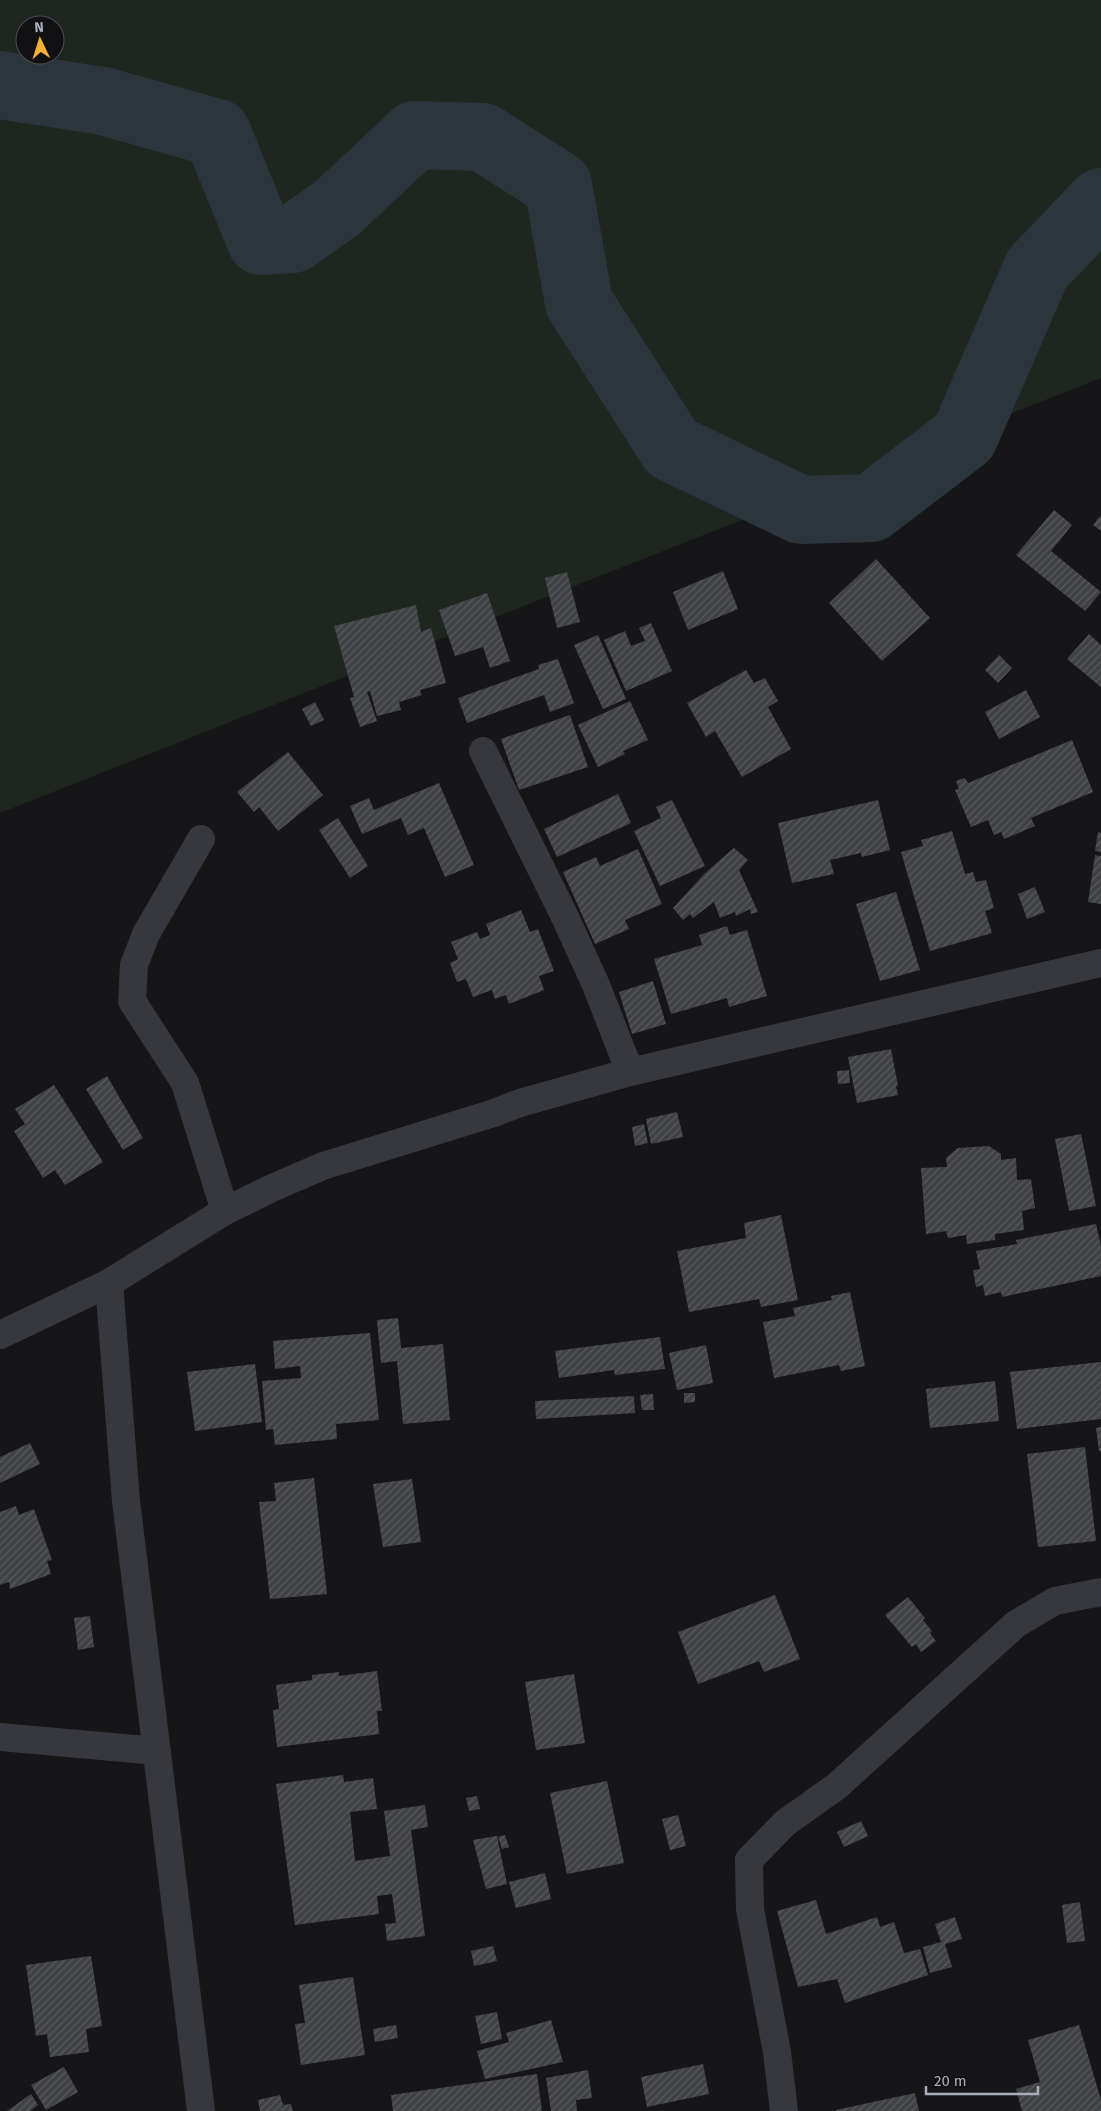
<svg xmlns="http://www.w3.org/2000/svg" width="1101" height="2111" viewBox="0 0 1101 2111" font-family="'Fira Sans',sans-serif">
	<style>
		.green { fill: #1e261f; fill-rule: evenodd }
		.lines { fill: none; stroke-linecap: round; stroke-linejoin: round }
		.river { stroke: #2c353c; stroke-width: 68 }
		.building { fill: url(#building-hatch) }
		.street { stroke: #37383d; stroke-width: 28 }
	</style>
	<defs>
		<pattern id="building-hatch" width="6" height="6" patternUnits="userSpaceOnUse" patternTransform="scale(1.25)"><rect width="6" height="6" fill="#404145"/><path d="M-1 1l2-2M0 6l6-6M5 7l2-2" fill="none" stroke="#595a5e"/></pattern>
	</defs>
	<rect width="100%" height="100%" fill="#161618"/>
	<path class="green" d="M0,0H1101V378L0,813ZM25,25H55V55H25Z"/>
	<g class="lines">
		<path class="river" d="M0,85L103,101L217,133L261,241L293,239L337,208L415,135L483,137L558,185L579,303L672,448L801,510L871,508L964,437L1037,269L1101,202"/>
	</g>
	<path class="building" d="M1054,510L1072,525L1051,551L1101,592L1085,611L1016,555Z
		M1100,516L1101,517V531L1093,525Z
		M876,559L930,618L882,661L829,603Z
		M723,571L738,609L688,630L673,592Z
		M567,572L580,622L557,628L545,578Z
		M487,593L510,661L490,668L483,647L455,656L439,610Z
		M416,605L421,632L431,628L446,683L420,690L422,695L399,702L401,710L377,716L370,691L367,692L377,721L360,727L350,698L354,697L334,626Z
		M651,623L672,671L626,691L604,640L625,631L631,646L645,641L639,628Z
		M1089,634L1101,645V687L1067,659Z
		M598,635L626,699L603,709L574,645Z
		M999,655L1012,668L998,683L985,670Z
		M558,659L574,703L550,712L544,695L467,723L458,698L539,669L538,665Z
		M746,670L754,683L765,678L778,701L768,707L791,749L742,777L715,731L706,737L687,703Z
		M1026,690L1040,717L999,739L985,712Z
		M630,701L648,740L623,751L625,754L598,767L578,725Z
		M315,702L324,720L311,726L302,709Z
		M570,715L588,767L519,790L501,739Z
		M1072,740L1093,792L1031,818L1035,826L1004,839L1001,832L994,835L988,820L971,827L955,790L959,789L956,781L965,778L968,783Z
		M288,752L323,795L278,831L259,807L254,812L237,792Z
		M439,783L474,865L445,877L424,828L408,835L401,818L362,834L350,806L369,798L374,810Z
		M618,794L631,823L557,857L544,829Z
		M672,800L705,866L660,886L634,831L661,818L656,807Z
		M878,800L890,850L862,857L861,853L830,860L834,874L792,883L778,823Z
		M338,818L368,866L350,878L319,830Z
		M952,831L965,874L973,872L976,882L986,880L994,908L985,911L992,933L930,951L901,852L923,846L921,840Z
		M1098,832L1101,833V852L1095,851Z
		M734,848L748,860L739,870L758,912L751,914L750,909L736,916L735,912L720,918L714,902L693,918L690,914L683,920L673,908L705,873Z
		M638,849L662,904L625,920L629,929L595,944L563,872L596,857L600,866Z
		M1095,855L1101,856V904L1088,902Z
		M1035,887L1045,912L1027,919L1018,894Z
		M896,892L920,970L880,981L856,904Z
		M521,910L530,932L538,929L554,971L539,976L544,990L509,1004L506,995L495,999L492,990L473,997L466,979L457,982L450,963L458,959L451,942L477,932L480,939L490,935L486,924Z
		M727,926L730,935L747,930L767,996L729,1007L727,998L671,1014L654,959L702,945L699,935Z
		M653,981L666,1024L632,1034L619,992Z
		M891,1049L898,1086H896L898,1095L857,1103L848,1057Z
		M849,1070L850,1083L838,1084L837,1071Z
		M107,1076L143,1138L123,1150L86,1089Z
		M54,1085L103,1162L65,1185L55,1170L43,1178L14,1131L25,1124L15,1109Z
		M677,1112L683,1137L651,1144L646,1119Z
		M644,1124L648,1143L635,1146L632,1127Z
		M1081,1134L1096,1206L1069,1211L1055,1139Z
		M989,1146L1001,1154V1160L1016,1158L1017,1180L1031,1179L1035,1208L1022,1211L1024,1230L995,1234V1240L967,1244L966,1235L948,1238L946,1231L926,1234L921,1168L947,1167L946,1158L958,1148Z
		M781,1215L798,1300L761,1307L759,1299L689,1312L677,1251L746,1238L744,1223Z
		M1096,1224L1101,1246V1276L1002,1297L1001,1292L985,1296L983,1285L976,1287L973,1270L980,1269L976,1251L1017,1244L1016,1240Z
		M850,1292L865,1366L841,1371L839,1365L774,1378L763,1322L795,1316L793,1308L832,1300L831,1296Z
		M398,1318L401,1348L443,1344L450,1420L403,1424L397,1361L381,1363L377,1320Z
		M370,1333L379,1420L336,1424L337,1439L275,1445L273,1429L266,1430L262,1381L301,1378L300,1366L275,1369L273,1341Z
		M660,1337L665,1369L615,1375L614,1370L559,1378L555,1351Z
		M706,1345L713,1383L677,1390L669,1353Z
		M1101,1362V1419L1017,1429L1010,1372Z
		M255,1364L262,1422L195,1431L187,1372Z
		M995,1381L999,1421L930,1428L926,1389Z
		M684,1393H695V1402L684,1403Z
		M653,1394L654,1410H642L640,1395Z
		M634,1396L635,1413L536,1419L535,1401Z
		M1101,1427V1451H1099L1096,1428Z
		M30,1443L40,1464L0,1483V1457Z
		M1085,1447L1096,1541L1038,1547L1027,1454Z
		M314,1478L327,1594L270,1599L259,1502L276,1501L274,1483Z
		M412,1479L421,1542L383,1547L373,1484Z
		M16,1506L19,1515L34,1509L52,1560L47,1561L51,1574L10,1589L9,1582L0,1585V1512Z
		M775,1595L800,1659L764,1672L759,1661L698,1684L678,1632Z
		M908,1597L925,1618L923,1620L932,1631L930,1633L936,1641L921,1652L916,1644L912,1647L885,1615Z
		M90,1616L94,1647L78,1650L74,1618Z
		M377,1671L382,1711H377L379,1734L277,1747L273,1710L279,1709L276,1685L312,1680V1675L339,1672V1676Z
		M574,1674L585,1743L536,1750L525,1682Z
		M343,1775L344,1782L373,1778L377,1809L350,1812L355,1861L390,1856L384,1811L425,1805L428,1827L411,1830L425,1936L387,1941L385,1924L396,1923L392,1894L377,1896L379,1914L295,1925L276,1784Z
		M607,1781L624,1863L567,1874L550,1793Z
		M477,1796L480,1809L469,1811L466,1798Z
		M678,1815L686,1846L670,1850L662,1819Z
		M861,1821L868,1836L844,1847L837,1832Z
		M505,1835L509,1847L502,1849L498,1837Z
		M497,1836L507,1884L486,1889L473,1840Z
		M545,1873L551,1899L516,1908L509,1882Z
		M816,1900L826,1934L877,1917L880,1927L894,1922L904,1953L920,1949L928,1975L845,2003L837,1979L798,1987L777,1911Z
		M1080,1902L1085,1941L1067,1943L1062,1905Z
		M955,1917L962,1939L945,1944L952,1967L930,1973L923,1947L941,1942L935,1924Z
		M493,1946L497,1961L474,1966L471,1951Z
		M91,1956L102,2026L86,2029L89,2052L50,2057L47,2034L36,2036L26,1965Z
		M353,1977L365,2055L301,2065L295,2024L305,2023L299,1985Z
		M497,2012L502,2039L481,2044L475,2016Z
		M551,2020L563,2062L485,2079L477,2051L509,2042L506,2033Z
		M396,2025L398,2038L375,2042L373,2029Z
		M1079,2025L1101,2100V2111H1022L1016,2089L1040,2082L1028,2040Z
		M703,2064L709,2094L647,2107L641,2077Z
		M64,2067L78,2092L46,2110L31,2085Z
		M588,2070L592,2098L576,2100L577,2111H551L546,2078Z
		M537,2074L542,2111H393L391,2095Z
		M915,2093L919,2111H836V2110Z
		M31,2094L38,2105L30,2111H7Z
		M280,2095L283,2105L291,2104L293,2111H260L258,2100Z"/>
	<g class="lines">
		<path class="street" d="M483,751L565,917L596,985L630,1072
			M201,839L146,934L134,965L132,1001L185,1083L225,1211
			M109,1283L126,1501L201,2111
			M0,1335L109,1283L225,1211L272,1188L323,1166L494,1113L520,1103L630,1072L1101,963
			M0,1737L157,1751
			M784,2111L777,2052L750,1909L749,1860L785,1823L837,1786L1016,1624L1055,1601L1101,1592"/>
	</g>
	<g transform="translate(40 40) rotate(356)"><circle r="24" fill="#111113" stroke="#4d4f55"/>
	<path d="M0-4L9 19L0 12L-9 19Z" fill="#f2b134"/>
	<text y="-8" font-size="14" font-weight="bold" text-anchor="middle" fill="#a8adb8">N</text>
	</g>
	<path d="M926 2086v8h112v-8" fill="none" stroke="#a8adb8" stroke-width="2.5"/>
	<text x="934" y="2086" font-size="15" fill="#a8adb8" stroke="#111113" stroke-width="4" paint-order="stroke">20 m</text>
</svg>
